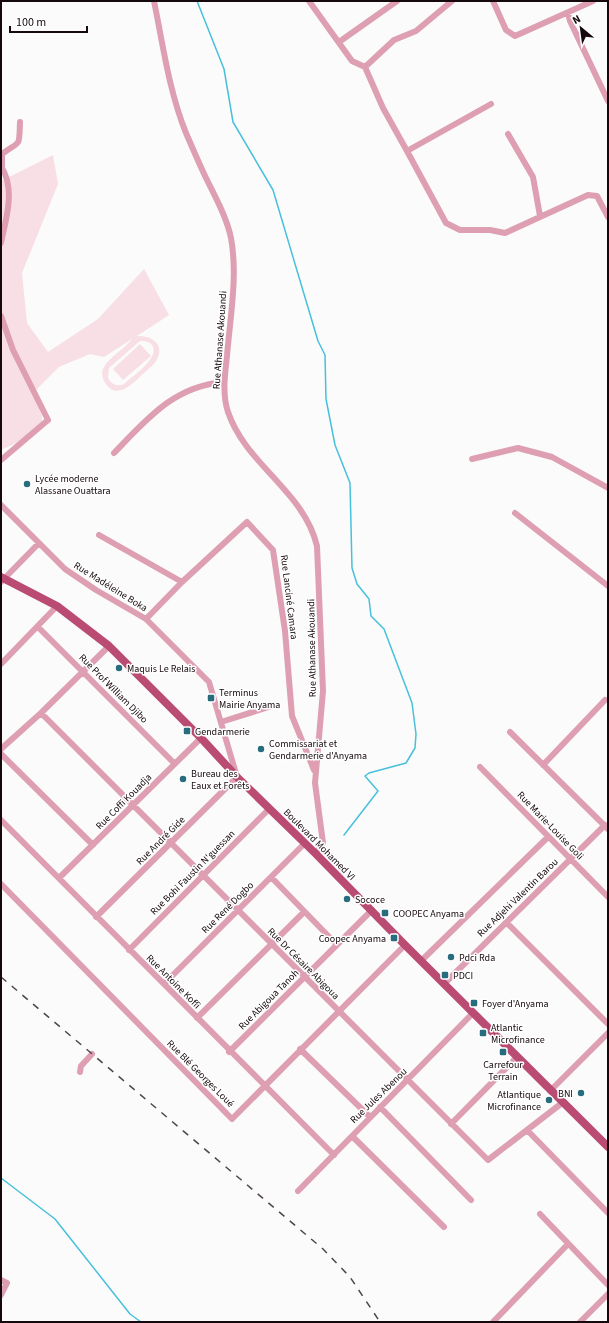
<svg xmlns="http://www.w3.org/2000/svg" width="609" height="1323" viewBox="0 0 609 1323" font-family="'Source Sans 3',sans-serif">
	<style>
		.green { fill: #f8dfe5; fill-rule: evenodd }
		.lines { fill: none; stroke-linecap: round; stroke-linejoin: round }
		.stream { stroke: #47c0db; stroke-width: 1.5 }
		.minor { stroke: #dd9fb1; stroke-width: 6 }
		.major { stroke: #ba4c74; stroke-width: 8 }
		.rail { stroke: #4f4548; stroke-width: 1.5; stroke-dasharray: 7 7; stroke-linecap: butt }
		.poi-dot { fill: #286d7d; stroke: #fff; stroke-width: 1.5 }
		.labels { text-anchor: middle; stroke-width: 3; stroke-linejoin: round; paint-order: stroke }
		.street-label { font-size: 10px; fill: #16090d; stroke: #fff }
		.poi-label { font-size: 10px; fill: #16090d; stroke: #fff; text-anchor: start }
	</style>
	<rect width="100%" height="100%" fill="#fbfbfb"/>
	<path class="green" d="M53,155L58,184L22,273L27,323L48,352L98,319L144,269L169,315L137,336C149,335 164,342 158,357C156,364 149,368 144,373C134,382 118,401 106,384C102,379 101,372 104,367C110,356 125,349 132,339L104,357L90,354L59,367L33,393L42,416V423L23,440L1,450V181ZM140,341C145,341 149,341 152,345C161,357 132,377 124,384C118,387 112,385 108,378L109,368Z
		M140,344L151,356L123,380L113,369Z"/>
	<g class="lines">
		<path class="stream" d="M197,1L224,69L233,122L273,190L318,341L325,355L326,399L335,445L350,483L352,568L357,584L369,599L371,616L384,629L412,703L416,734L415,748L406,763L369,773L365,776L378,791L344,835
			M1,1178L55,1219L130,1314L141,1322"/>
		<path class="minor" d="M154,1C163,45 169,91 186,133C193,149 200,166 208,182C217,200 227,219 231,238C238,276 230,318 227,356C225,374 222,394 228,412C246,465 304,491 317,546L323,691L315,783L323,843L316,854
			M309,1L352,61L365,67L383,108L407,151L491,104
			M493,1L506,30L515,36L593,1
			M568,13L570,21L608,101
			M339,42L397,1
			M365,67L394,40L416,31L452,1
			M508,134L533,177L540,216
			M407,151L446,223L460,230H490L505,233L588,195L597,196L608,217
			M1,166C16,190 6,218 1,243
			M2,167V154C21,140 19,148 20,122
			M1,316L13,350L48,420L1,460
			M114,453C147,419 174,386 224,382
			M472,459L518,448L552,457L608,488
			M1,505L65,569L96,590L146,619L209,682L237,777L96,917
			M515,513L608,586
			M99,535L182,582
			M1,582L39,543
			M146,619L182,582L247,522L273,550L285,631L292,716L314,770
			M38,627L174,763
			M1,664L57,606
			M41,713L488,1160L562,1103
			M221,722L275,705
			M510,732L608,829
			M1,749L41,713L109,646
			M1,754L93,845
			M543,765L605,700
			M480,767L608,897
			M1,820L334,1155
			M271,877L337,945
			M59,878L201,738
			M1,884L232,1119L405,945
			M506,922L608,1024
			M129,950L269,809
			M421,961L548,837
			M164,984L304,844
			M444,984L605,825
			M197,1018L304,912
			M300,1049L370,1117
			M229,1052L372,910
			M80,1072L81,1066L92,1054
			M550,1091L608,1033
			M380,1107L471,1200
			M451,1124L517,1057
			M527,1130L608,1213
			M352,1136L444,1227
			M298,1191L473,1013
			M540,1214L608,1285
			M1,1280L7,1283L1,1295
			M493,1322L568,1244
			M580,1322L608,1294"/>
		<path class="major" d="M1,577L57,606L109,646L201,738L237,777L316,854L405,945L608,1147"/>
		<path class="rail" d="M1,977L323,1249L350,1277L380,1322"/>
	</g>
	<g class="poi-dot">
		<circle cx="27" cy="484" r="4"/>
		<circle cx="119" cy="668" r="4"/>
		<rect x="207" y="694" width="8" height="8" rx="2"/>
		<rect x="183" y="727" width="8" height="8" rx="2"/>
		<circle cx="261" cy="749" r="4"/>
		<circle cx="183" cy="779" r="4"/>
		<circle cx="347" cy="899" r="4"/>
		<rect x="381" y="909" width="8" height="8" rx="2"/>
		<rect x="390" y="934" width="8" height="8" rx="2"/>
		<circle cx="451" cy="957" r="4"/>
		<rect x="441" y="971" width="8" height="8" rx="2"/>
		<rect x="470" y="999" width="8" height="8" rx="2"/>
		<rect x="479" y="1029" width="8" height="8" rx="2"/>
		<rect x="499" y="1048" width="8" height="8" rx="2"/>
		<circle cx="581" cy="1093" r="4"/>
		<circle cx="549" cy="1100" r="4"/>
	</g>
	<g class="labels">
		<g class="street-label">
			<text transform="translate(219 340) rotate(-86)" y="4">Rue Athanase Akouandi</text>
			<text transform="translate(111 586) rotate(32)" y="4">Rue Madéleine Boka</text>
			<text transform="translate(290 597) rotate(83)" y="4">Rue Lanciné Camara</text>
			<text transform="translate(311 648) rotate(-91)" y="4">Rue Athanase Akouandi</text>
			<text transform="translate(114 688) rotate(45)" y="4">Rue Prof William Djibo</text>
			<text transform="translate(123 801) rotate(-45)" y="4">Rue Coffi Kouadja</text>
			<text transform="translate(551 825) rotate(46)" y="4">Rue Marie-Louise Goli</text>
			<text transform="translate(160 840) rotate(-45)" y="4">Rue André Gide</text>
			<text transform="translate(320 844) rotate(45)" y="4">Boulevard Mohamed VI</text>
			<text transform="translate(192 872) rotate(-45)" y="4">Rue Bohi Faustin N'guessan</text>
			<text transform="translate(517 897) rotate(-44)" y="4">Rue Adjehi Valentin Barou</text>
			<text transform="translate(227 907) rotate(-45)" y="4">Rue René Dogbo</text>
			<text transform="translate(304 963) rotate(45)" y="4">Rue Dr Césaire Abigoua</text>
			<text transform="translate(174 981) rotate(45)" y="4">Rue Antoine Koffi</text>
			<text transform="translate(268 999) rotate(-45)" y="4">Rue Abigoua Tanoh</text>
			<text transform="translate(201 1073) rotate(45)" y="4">Rue Blé Georges Loué</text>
			<text transform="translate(378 1095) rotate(-44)" y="4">Rue Jules Abenou</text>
		</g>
		<g class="poi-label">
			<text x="35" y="482">Lycée moderne<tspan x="35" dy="12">Alassane Ouattara</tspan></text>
			<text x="127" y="672">Maquis Le Relais</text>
			<text x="219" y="696">Terminus<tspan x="219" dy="12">Mairie Anyama</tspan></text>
			<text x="195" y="735">Gendarmerie</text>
			<text x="269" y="747">Commissariat et<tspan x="269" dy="12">Gendarmerie d'Anyama</tspan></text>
			<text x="191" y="777">Bureau des<tspan x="191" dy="12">Eaux et Forêts</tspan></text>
			<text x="355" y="903">Sococe</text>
			<text x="393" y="917">COOPEC Anyama</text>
			<text x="386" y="942" text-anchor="end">Coopec Anyama</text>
			<text x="459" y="961">Pdci Rda</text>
			<text x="453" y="979">PDCI</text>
			<text x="482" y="1007">Foyer d'Anyama</text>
			<text x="491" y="1031">Atlantic<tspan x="491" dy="12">Microfinance</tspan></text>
			<text x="503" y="1068" text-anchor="middle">Carrefour<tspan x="503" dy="12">Terrain</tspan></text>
			<text x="573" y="1097" text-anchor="end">BNI</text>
			<text x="541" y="1098" text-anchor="end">Atlantique<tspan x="541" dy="12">Microfinance</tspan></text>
		</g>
	</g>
	<rect width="609" height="1323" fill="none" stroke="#16090d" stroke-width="4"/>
	<g transform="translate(581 28) rotate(331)" stroke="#ffffff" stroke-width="3" paint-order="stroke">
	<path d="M0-3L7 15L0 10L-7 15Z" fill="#16090d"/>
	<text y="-6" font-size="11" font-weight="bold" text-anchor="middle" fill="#16090d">N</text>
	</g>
	<path d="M10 26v6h77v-6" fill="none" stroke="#16090d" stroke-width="2"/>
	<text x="16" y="26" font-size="12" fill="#16090d" stroke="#ffffff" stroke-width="3" paint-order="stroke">100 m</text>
</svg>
